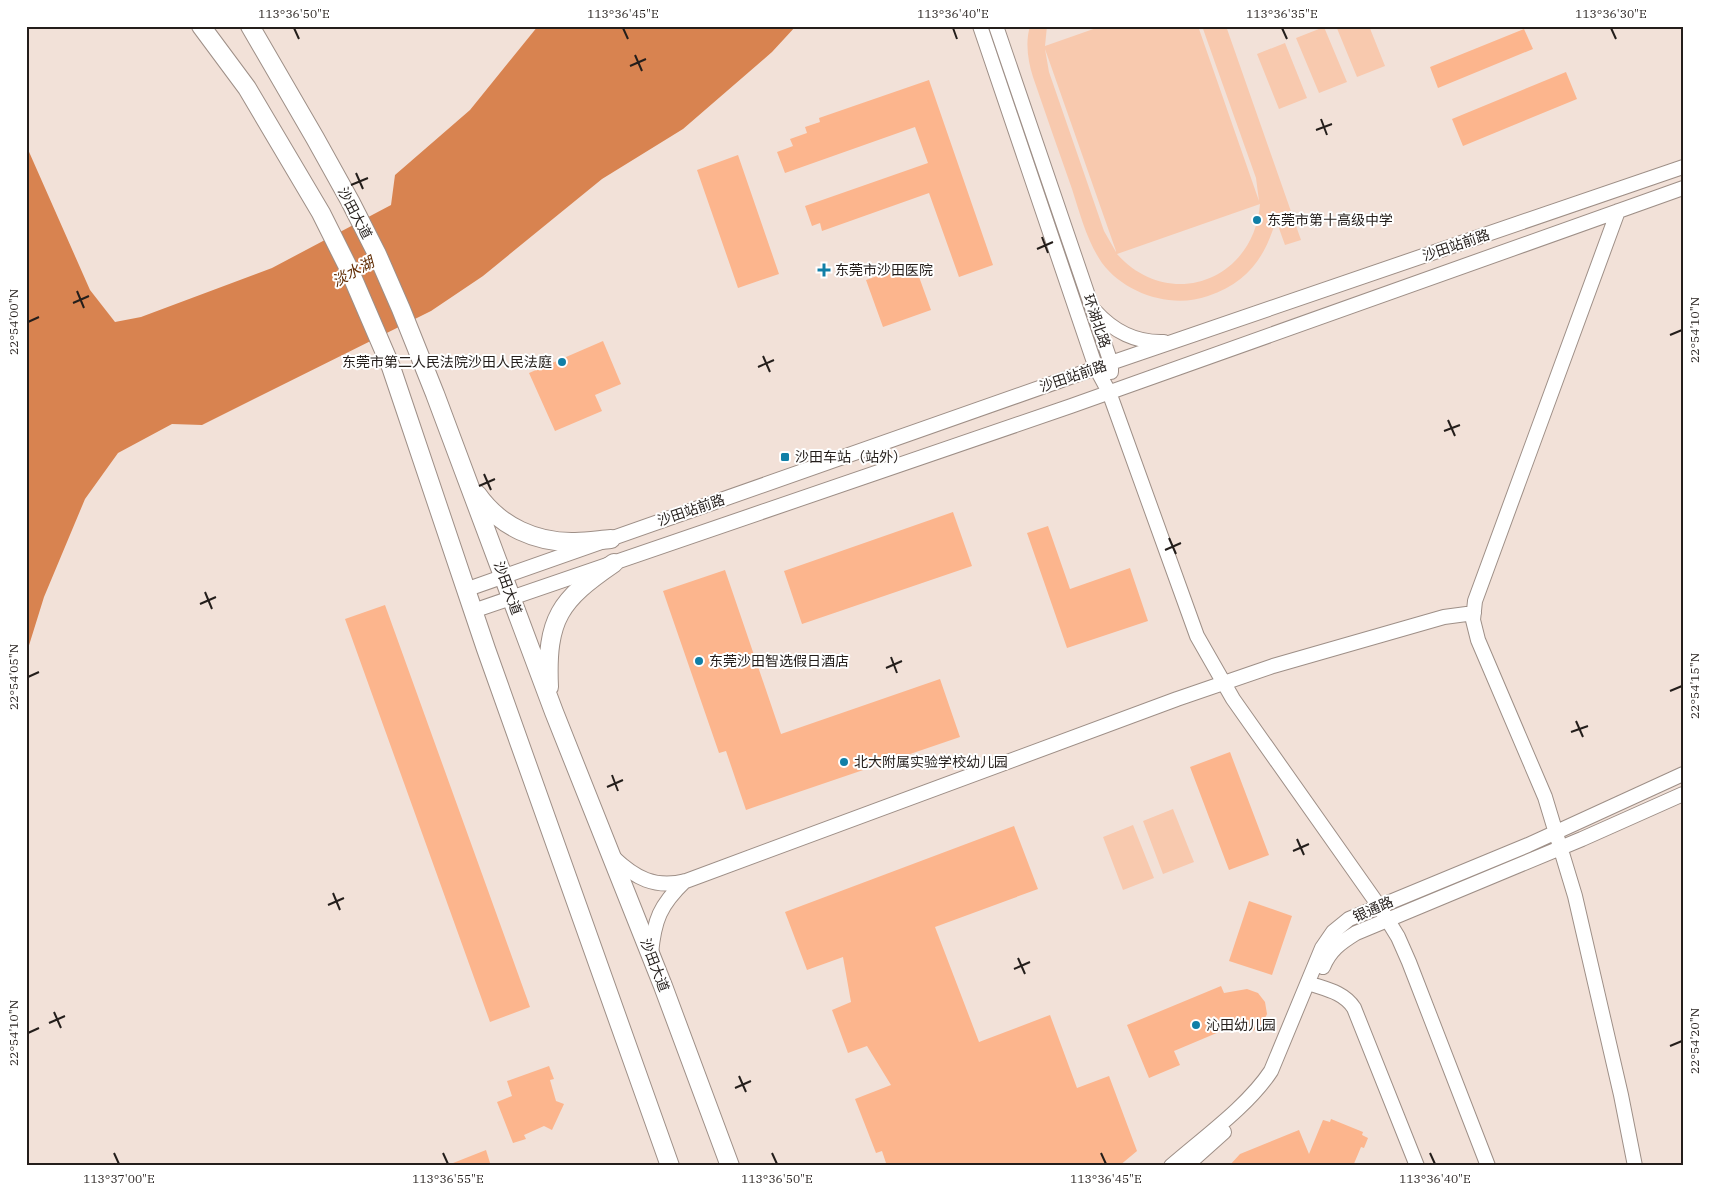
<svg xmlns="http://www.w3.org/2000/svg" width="1709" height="1192" viewBox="0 0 1709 1192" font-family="'IBM Plex Serif','Noto Sans SC',serif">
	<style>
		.green { fill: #f8c9ae; fill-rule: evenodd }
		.water { fill: #d88350 }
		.building { fill: #fcb58d }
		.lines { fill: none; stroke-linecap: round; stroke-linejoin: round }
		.minor-casing { stroke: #9e8f87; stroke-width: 16 }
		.major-casing { stroke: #9e8f87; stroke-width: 20 }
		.minor { stroke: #fff; stroke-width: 14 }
		.major { stroke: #fff; stroke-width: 18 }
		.ticks { fill: none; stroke: #241e1b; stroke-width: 2 }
		.poi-dot { fill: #107fa7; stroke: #fff; stroke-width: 2 }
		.labels { text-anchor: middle; stroke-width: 4; stroke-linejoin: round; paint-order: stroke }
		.street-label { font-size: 14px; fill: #241e1b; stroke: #fff }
		.poi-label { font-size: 14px; fill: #241e1b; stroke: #fff; text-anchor: start }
		.water-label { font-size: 15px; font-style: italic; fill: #602a01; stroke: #fff }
		.neatline { fill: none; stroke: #241e1b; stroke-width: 2 }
		.ticks-label { font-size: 12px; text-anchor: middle; fill: #241e1b }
	</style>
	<rect width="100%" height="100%" fill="#f2e1d8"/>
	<path class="green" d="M1030,26H1047L1045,46L1102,26H1198L1259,201L1256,178L1202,26H1226L1301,240L1285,245L1276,220C1265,258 1247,283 1208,296C1172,309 1125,294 1102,263C1087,241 1080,214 1072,189C1059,152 1046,115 1033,77C1028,61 1025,43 1030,26ZM1045,49L1116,251V252L1104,231L1049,72ZM1260,204C1254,281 1169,312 1117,254Z
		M1336,26H1369L1385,66L1357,77Z
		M1324,27L1347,82L1319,93L1296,38Z
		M1285,43L1307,98L1279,109L1257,54Z
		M1173,809L1194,862L1163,874L1143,821Z
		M1133,825L1154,878L1123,890L1103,837Z"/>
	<path class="water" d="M538,26H796L772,52L683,129L602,179L483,276L431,311L202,425L172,424L118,453L85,499L44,597L26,655V145L90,290L115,322L141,317L272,268L391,205L395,175L470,110Z"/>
	<path class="building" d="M1524,29L1533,49L1438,88L1430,67Z
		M1566,72L1577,99L1463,146L1452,119Z
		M929,80L993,265L959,277L929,193L822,231L820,223L812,226L805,206L928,163L915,127L785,173L777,152L793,146L790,139L807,133L805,127L820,122L819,118Z
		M738,155L779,274L738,288L697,170Z
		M914,263L931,310L883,327L866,280Z
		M603,341L621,384L595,395L602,411L555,431L529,373Z
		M953,512L972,566L802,624L784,571Z
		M1048,526L1070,589L1130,568L1148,621L1067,648L1027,533Z
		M725,570L781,734L940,679L960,737L746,810L726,751L719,753L663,591Z
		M385,605L530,1007L490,1022L345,619Z
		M1230,752L1269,855L1229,870L1190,767Z
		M1014,826L1038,889L935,927L979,1042L1050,1015L1077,1088L1109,1076L1137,1151L1119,1166H887L882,1151L876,1153L855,1099L891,1085L867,1046L848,1053L832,1010L851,1002L843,957L807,970L785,912Z
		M1249,901L1292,916L1272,975L1229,961Z
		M1221,986L1224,993L1247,989L1258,993L1265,1002L1267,1014L1262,1024L1253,1031L1241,1032L1231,1027L1174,1051L1180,1065L1149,1078L1127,1025Z
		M549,1066L554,1079L550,1080L556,1101L564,1104L552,1130L544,1126L524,1135L526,1139L513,1143L497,1102L512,1096L507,1081Z
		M1331,1119L1363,1132L1362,1135L1368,1138L1364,1148L1361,1147L1353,1166H1229L1240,1154L1299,1130L1309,1154L1323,1120L1330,1122Z
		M486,1150L491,1166H448V1165Z"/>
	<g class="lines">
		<g class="minor-casing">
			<path id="minor" d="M980,26L1096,368L1109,392L1197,636L1233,699L1379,906L1398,937L1409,962L1488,1166
				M996,26L1111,363V372
				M1618,211L1475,601L1473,620L1478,640L1545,797L1575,896L1621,1095L1635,1166
				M1095,311C1113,331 1137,343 1164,342
				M465,590L1096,368L1683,167
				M473,611L1071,406L1683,188
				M613,857C635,878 655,889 686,881L1177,699L1273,666L1444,617L1474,613
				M651,954C654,920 660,905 685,881
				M1323,967C1330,950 1340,943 1356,933L1582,839L1683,794
				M1308,983C1325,989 1344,992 1354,1008L1417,1166
				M1171,1166C1203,1138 1248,1106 1271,1071L1322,948L1333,932L1349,919L1528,845L1683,774
				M1186,1166L1224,1132"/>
		</g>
		<g class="major-casing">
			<path id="major" d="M201,26L247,88L321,213L348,267L391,367L486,649L670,1166
				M250,26L315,138L350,201L377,254L401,309L435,394L554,712L663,986L730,1166
				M477,494C500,527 537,543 575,542C587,542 599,540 611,539
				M549,687C546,618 560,600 614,563"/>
		</g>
		<use href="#minor" class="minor"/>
		<use href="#major" class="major"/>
	</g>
	<path class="ticks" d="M294,28L299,39M623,28L628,39M953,28L957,39M1282,28L1287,39M1611,28L1616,39M635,55L642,71M630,66L646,59M1321,119L1327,135M1316,130L1332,124M356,173L363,189M351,185L368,178M1042,237L1048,253M1037,249L1053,242M77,291L84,308M73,303L89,296M28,322L39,317M1670,335L1682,330M763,356L770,372M758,367L774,360M1448,420L1455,436M1444,431L1460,425M484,474L491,490M479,486L495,479M1169,538L1176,554M1165,550L1181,543M205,592L212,609M200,604L216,597M891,657L897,673M886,668L902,661M28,677L39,672M1670,691L1682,686M1576,721L1583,737M1571,732L1588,726M612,775L618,791M607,787L623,780M1297,839L1304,855M1293,851L1309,844M333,893L340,910M328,905L344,898M1018,958L1025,974M1014,969L1030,962M54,1012L61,1028M49,1023L65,1016M28,1033L39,1028M1670,1046L1682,1041M739,1076L746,1092M735,1088L751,1081M114,1153L119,1164M443,1153L448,1164M772,1153L777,1164M1101,1153L1106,1164M1430,1153L1435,1164"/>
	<g class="poi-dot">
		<circle cx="1257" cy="220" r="5"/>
		<path d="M821.5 262.5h5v5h5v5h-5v5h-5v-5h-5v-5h5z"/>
		<circle cx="562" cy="362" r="5"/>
		<rect x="780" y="452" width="10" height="10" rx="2.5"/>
		<circle cx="699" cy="661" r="5"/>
		<circle cx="844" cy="762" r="5"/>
		<circle cx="1196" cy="1025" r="5"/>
	</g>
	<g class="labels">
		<g class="street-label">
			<text transform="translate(355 213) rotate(62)" y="5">沙田大道</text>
			<text transform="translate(1456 245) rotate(-19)" y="5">沙田站前路</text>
			<text transform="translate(1097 321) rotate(71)" y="5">环湖北路</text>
			<text transform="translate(1073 376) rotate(-19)" y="5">沙田站前路</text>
			<text transform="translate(691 510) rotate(-19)" y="5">沙田站前路</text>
			<text transform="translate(508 588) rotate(70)" y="5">沙田大道</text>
			<text transform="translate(1373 909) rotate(-24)" y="5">银通路</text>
			<text transform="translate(655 965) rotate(69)" y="5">沙田大道</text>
		</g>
		<g class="poi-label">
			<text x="1267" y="225">东莞市第十高级中学</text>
			<text x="835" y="275">东莞市沙田医院</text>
			<text x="552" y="367" text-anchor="end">东莞市第二人民法院沙田人民法庭</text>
			<text x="795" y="462">沙田车站（站外）</text>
			<text x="709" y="666">东莞沙田智选假日酒店</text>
			<text x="854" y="767">北大附属实验学校幼儿园</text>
			<text x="1206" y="1030">沁田幼儿园</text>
		</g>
		<g class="water-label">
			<text transform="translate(353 272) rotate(-29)" y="5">淡水湖</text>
		</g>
	</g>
	<rect width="1709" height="1192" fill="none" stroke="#ffffff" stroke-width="55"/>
	<rect x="28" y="28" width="1654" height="1136" class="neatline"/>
	<g class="ticks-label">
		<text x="294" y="18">113°36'50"E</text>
		<text x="623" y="18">113°36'45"E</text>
		<text x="953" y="18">113°36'40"E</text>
		<text x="1282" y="18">113°36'35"E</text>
		<text x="1611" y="18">113°36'30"E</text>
		<text transform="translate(14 322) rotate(-90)" y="4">22°54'00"N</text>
		<text transform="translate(1695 330) rotate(-90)" y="4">22°54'10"N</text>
		<text transform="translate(14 677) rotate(-90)" y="4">22°54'05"N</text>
		<text transform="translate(1695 686) rotate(-90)" y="4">22°54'15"N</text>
		<text transform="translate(14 1033) rotate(-90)" y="4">22°54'10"N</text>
		<text transform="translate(1695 1041) rotate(-90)" y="4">22°54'20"N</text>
		<text x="119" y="1183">113°37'00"E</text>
		<text x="448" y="1183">113°36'55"E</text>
		<text x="777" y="1183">113°36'50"E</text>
		<text x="1106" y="1183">113°36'45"E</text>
		<text x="1435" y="1183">113°36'40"E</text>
	</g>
</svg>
